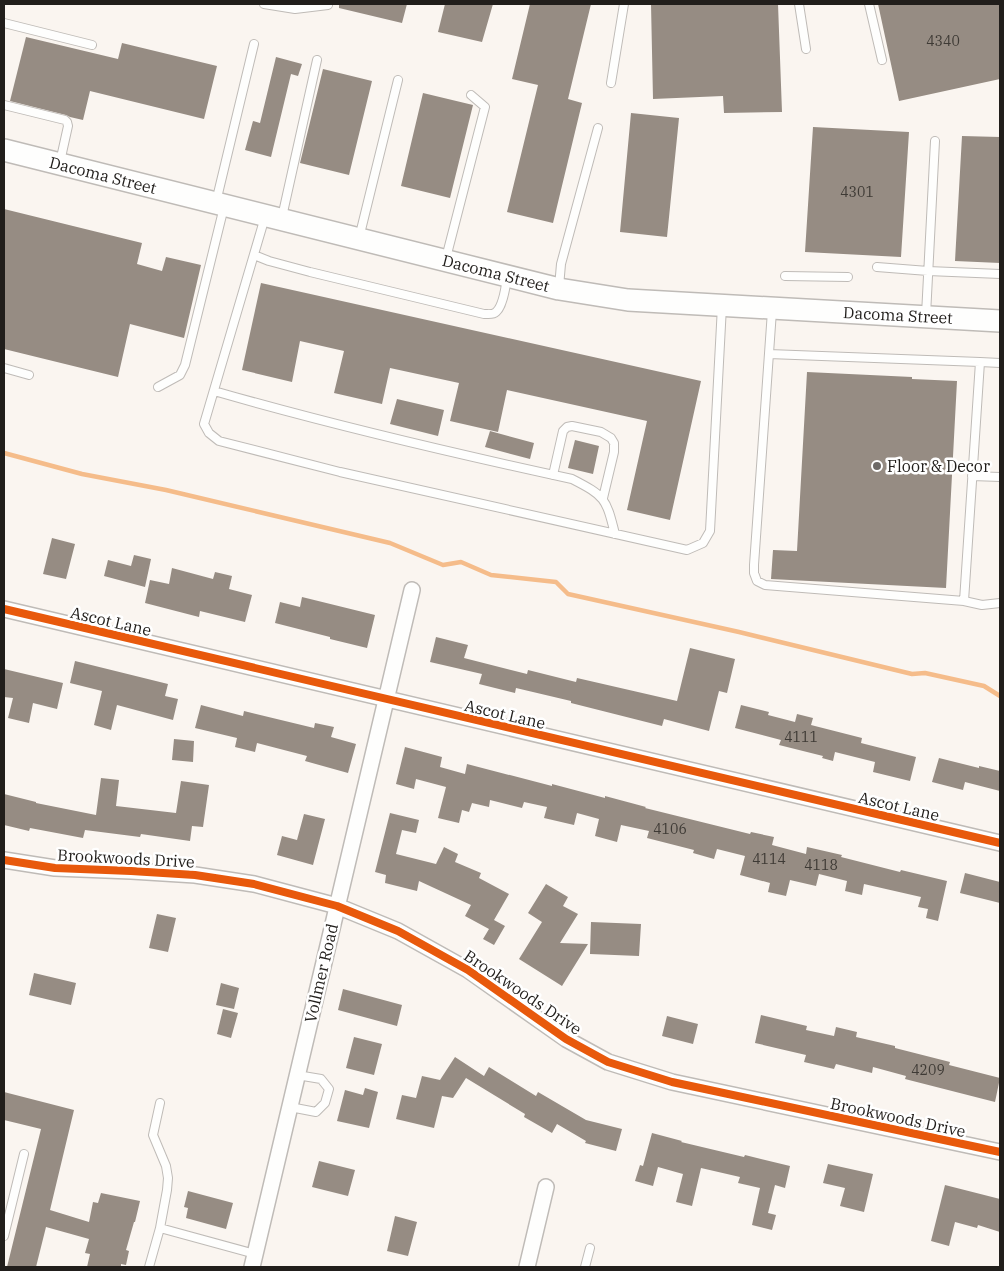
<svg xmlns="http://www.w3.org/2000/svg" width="1004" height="1271" viewBox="0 0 1004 1271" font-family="'IBM Plex Serif',serif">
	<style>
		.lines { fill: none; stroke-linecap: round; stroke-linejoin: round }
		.stream { stroke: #f5bc8a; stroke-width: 4.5 }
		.building { fill: #968c83 }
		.lane-casing { stroke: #bfbbb7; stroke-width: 10 }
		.street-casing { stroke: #bfbbb7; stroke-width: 18 }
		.secondary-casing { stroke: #bfbbb7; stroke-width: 24 }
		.lane { stroke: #fefefd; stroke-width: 8 }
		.street { stroke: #fefefd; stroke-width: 15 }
		.secondary { stroke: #fefefd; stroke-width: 21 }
		.cycleway-casing { stroke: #fff; stroke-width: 11 }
		.cycleway { stroke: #e8590c; stroke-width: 8 }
		.poi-dot { fill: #6d6966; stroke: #fff; stroke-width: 2 }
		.labels { text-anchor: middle; stroke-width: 5; stroke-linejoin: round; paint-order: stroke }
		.number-label { font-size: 14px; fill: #3e3a35 }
		.street-label { font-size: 16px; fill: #211e1b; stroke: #fff }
		.poi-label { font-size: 16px; fill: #211e1b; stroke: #fff; text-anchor: start }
	</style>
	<rect width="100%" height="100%" fill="#faf5f0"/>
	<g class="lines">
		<path class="stream" d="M4,453L82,474L166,490L390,543L443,565L461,562L491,575L556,582L568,594L739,632L912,674L925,673L984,686L1000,696"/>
	</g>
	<path class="building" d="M339,4H407L402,23L339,8Z
		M445,4H493L482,42L438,32Z
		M530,4H591L568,99L582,103L553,223L507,212L538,85L512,79Z
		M651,4H778L782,112L724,113L723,96L653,99Z
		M878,4H1000V79L899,101Z
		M26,37L118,59L122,43L217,66L204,119L90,91L83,120L70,117L66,115L10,101Z
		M276,57L302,64L298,76L291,74L271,157L245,150L253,121L260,123Z
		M323,69L372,81L349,175L300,163Z
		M423,93L473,105L450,198L401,186Z
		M631,113L679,118L667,237L620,232Z
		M813,127L909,132L901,257L805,252Z
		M962,136L1000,137V263L955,261Z
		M4,209L142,243L137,264L162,271L166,257L201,265L184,338L130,324L118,377L4,349Z
		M261,283L701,381L670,520L627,510L647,421L507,390L498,432L450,421L459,383L390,368L382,404L334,393L344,351L300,341L292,382L242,370Z
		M807,372L912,377V379L957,381L946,588L771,579L773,550L797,551Z
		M397,399L444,410L438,436L390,424Z
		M490,431L534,443L530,459L485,447Z
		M575,440L599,446L593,474L568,468Z
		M52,538L75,544L66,579L43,574Z
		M134,555L151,559L145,587L104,576L108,560L131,566Z
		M172,568L213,579L215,572L232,576L229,589L252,595L245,622L200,611L199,617L145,603L150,580L169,584Z
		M302,597L375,615L367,648L330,639V637L275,623L280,602L300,607Z
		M436,637L468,645L464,658L527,674L528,670L576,682L577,678L677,701L690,648L735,659L727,693L719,691L709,731L664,719L662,726L571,703V701L516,688L515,693L479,684L482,674L430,662Z
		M75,661L168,684L165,696L178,699L173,720L117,705L111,730L94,725L102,691L70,683Z
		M4,669L63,683L57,709L33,703L29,723L8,718L13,698L4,697Z
		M201,705L243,716L244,711L314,728L315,723L334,727L331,737L356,744L348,773L305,761L307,756L257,743L255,752L235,747L237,738L195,728Z
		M741,705L769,712L768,715L795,722L797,714L813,718L811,725L862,738L861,743L916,757L910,781L873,772L875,762L835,752L833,761L822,758L823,756L779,745L781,740L735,728Z
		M174,739L194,741L193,762L172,760Z
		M405,747L442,757L440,767L465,774L467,764L552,786V784L605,798V796L646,807L645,808L750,834L751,832L774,837L772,845L806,854L807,847L842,855L841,857L900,872L901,870L947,881L938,921L926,918L928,909L918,907L921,897L864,884L862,895L845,891L847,881L819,874L816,886L790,880L786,896L768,892L770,883L740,875L745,856L717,849L714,859L693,853L694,850L647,838L649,831L621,825L617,842L595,836L599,819L577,813L574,825L544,818L547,807L524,802L522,808L490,800L489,807L472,803L469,812L462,810L459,823L438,818L446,787L416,779L414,789L396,784Z
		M939,758L979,768V766L1000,771V791L965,782L963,790L932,782Z
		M101,778L119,780L116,806L176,813L181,781L209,785L203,827L192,826L190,841L141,834L140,837L85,830L83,838L30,828L29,831L4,825V794L36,802V803L96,815Z
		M390,813L419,820L416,833L402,830L396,854L436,864L444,847L458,854L455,862L481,873L479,878L509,894L494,920L505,926L494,945L483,939L489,929L465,916L471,905L419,881L417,891L385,883L386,875L375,872Z
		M304,814L325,819L313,865L277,855L282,836L297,840Z
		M965,873L1000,882V903L960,893Z
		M546,884L568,897L563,906L578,914L560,943L588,944L562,986L519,959L542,922L528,913Z
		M157,914L176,918L168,952L149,948Z
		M591,922L641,924L639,956L590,954Z
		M34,973L76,983L71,1005L29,995Z
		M221,983L239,988L234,1009L216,1005Z
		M343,989L402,1005L397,1026L338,1010Z
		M223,1009L238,1013L231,1038L217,1034Z
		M761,1015L807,1026L806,1030L834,1036L836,1027L857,1032L856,1037L895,1046V1048L950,1062L949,1065L1000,1078L995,1102L905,1079L906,1076L873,1067L872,1073L836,1064L834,1069L804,1062L806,1055L755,1043Z
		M667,1016L698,1024L693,1044L662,1036Z
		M354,1037L382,1044L374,1075L346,1068Z
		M455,1057L484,1076L489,1067L536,1096L538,1092L586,1120L622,1129L616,1151L585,1143L586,1141L557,1124L552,1133L524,1117L525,1114L466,1078L453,1098L442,1096L434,1128L396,1119L402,1095L416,1098L422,1076L440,1080Z
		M365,1088L378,1092L369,1128L337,1121L345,1090L363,1095Z
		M4,1092L74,1110L50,1210L89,1222L93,1202L98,1203L101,1193L140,1201L135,1222H134L126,1250L129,1251L126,1265L121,1264V1267H87L90,1254L85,1253L89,1239L46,1227L36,1267H7L41,1129L4,1120Z
		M652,1133L682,1141L681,1142L744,1157L745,1155L790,1166L785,1188L775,1185L768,1213L776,1215L772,1230L752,1225L760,1188L738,1183L740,1177L701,1168L692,1206L676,1202L683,1174L658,1167L653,1186L635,1181L640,1165L643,1166Z
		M319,1161L355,1170L348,1196L312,1187Z
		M828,1164L873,1174L864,1212L840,1206L845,1188L823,1183Z
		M945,1185L1000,1199V1232L978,1225L977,1228L955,1222L949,1246L931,1241Z
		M188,1191L233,1203L226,1229L186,1218L188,1208L184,1207Z
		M395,1216L417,1222L408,1256L387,1251Z"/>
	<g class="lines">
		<g class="lane-casing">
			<path id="lane" d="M264,4L295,9L328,5
				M799,4L806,49
				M869,4L882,60
				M4,23L92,45
				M611,83L624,4
				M4,105L65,120L67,122L68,126L60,162
				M216,202L254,44
				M265,217L204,424L209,433L219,441L340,472L687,550L703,543L710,531L722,306
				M282,217L317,60
				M359,238L398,80
				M254,255L269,261L310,272L484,314C489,314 493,315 496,312C503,306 506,285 507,277
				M446,258L485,107L471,95
				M877,267L928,271L1000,274
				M785,276L848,277
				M559,287L561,264L598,128
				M772,311L754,565V573L757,581L765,585L964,601L980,362L1000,363
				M926,315L935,141
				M769,354L980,362
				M4,368L29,375
				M158,387L180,375L185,365L224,207
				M214,391C332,425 452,453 572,479C605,496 606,498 615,534
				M553,475L563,431L567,427L572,426L601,432L611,438L614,443V452L603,498
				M972,476L1000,477
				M964,601L982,605L1000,603
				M290,1107L316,1112L325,1103L329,1089L321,1079L297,1075
				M160,1228L167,1190L168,1178L166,1166L153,1135L160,1103
				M4,1236L24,1154
				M149,1267L160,1228L255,1254
				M585,1267L590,1248"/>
		</g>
		<g class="street-casing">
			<path id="street" d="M4,609L1000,843
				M4,860L55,868L131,871L195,875L254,884L337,906L398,931L468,970L566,1039L608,1062L672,1082L1000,1152
				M252,1267L412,590
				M527,1267L546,1187"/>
		</g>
		<g class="secondary-casing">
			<path id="secondary" d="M4,150L559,289L628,300L1000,321"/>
		</g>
		<use href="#lane" class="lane"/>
		<use href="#street" class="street"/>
		<use href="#secondary" class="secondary"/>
		<g class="cycleway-casing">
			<path id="cycleway" d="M4,609L1000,843
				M4,860L55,868L131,871L195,875L254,884L337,906L398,931L468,970L566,1039L608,1062L672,1082L1000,1152"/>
		</g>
		<use href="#cycleway" class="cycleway"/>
	</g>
	<circle class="poi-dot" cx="877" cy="466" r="5"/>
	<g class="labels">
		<g class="number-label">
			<text x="943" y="46">4340</text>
			<text x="857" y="197">4301</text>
			<text x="801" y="742">4111</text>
			<text x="670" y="834">4106</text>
			<text x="769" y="864">4114</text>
			<text x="821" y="870">4118</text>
			<text x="928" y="1075">4209</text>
		</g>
		<g class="street-label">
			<text transform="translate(103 175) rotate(14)" y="6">Dacoma Street</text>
			<text transform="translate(496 273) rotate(14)" y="6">Dacoma Street</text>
			<text transform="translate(898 315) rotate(3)" y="6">Dacoma Street</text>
			<text transform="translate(111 621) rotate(13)" y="6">Ascot Lane</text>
			<text transform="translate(505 714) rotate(13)" y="6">Ascot Lane</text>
			<text transform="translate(899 806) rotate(13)" y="6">Ascot Lane</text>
			<text transform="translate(126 858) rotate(3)" y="6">Brookwoods Drive</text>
			<text transform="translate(321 973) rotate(-77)" y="6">Vollmer Road</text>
			<text transform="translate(523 992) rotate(34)" y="6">Brookwoods Drive</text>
			<text transform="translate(898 1117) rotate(12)" y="6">Brookwoods Drive</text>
		</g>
		<g class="poi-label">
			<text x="887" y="472">Floor &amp; Decor</text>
		</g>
	</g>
	<rect width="1004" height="1271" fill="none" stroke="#211e1b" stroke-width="10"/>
</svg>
